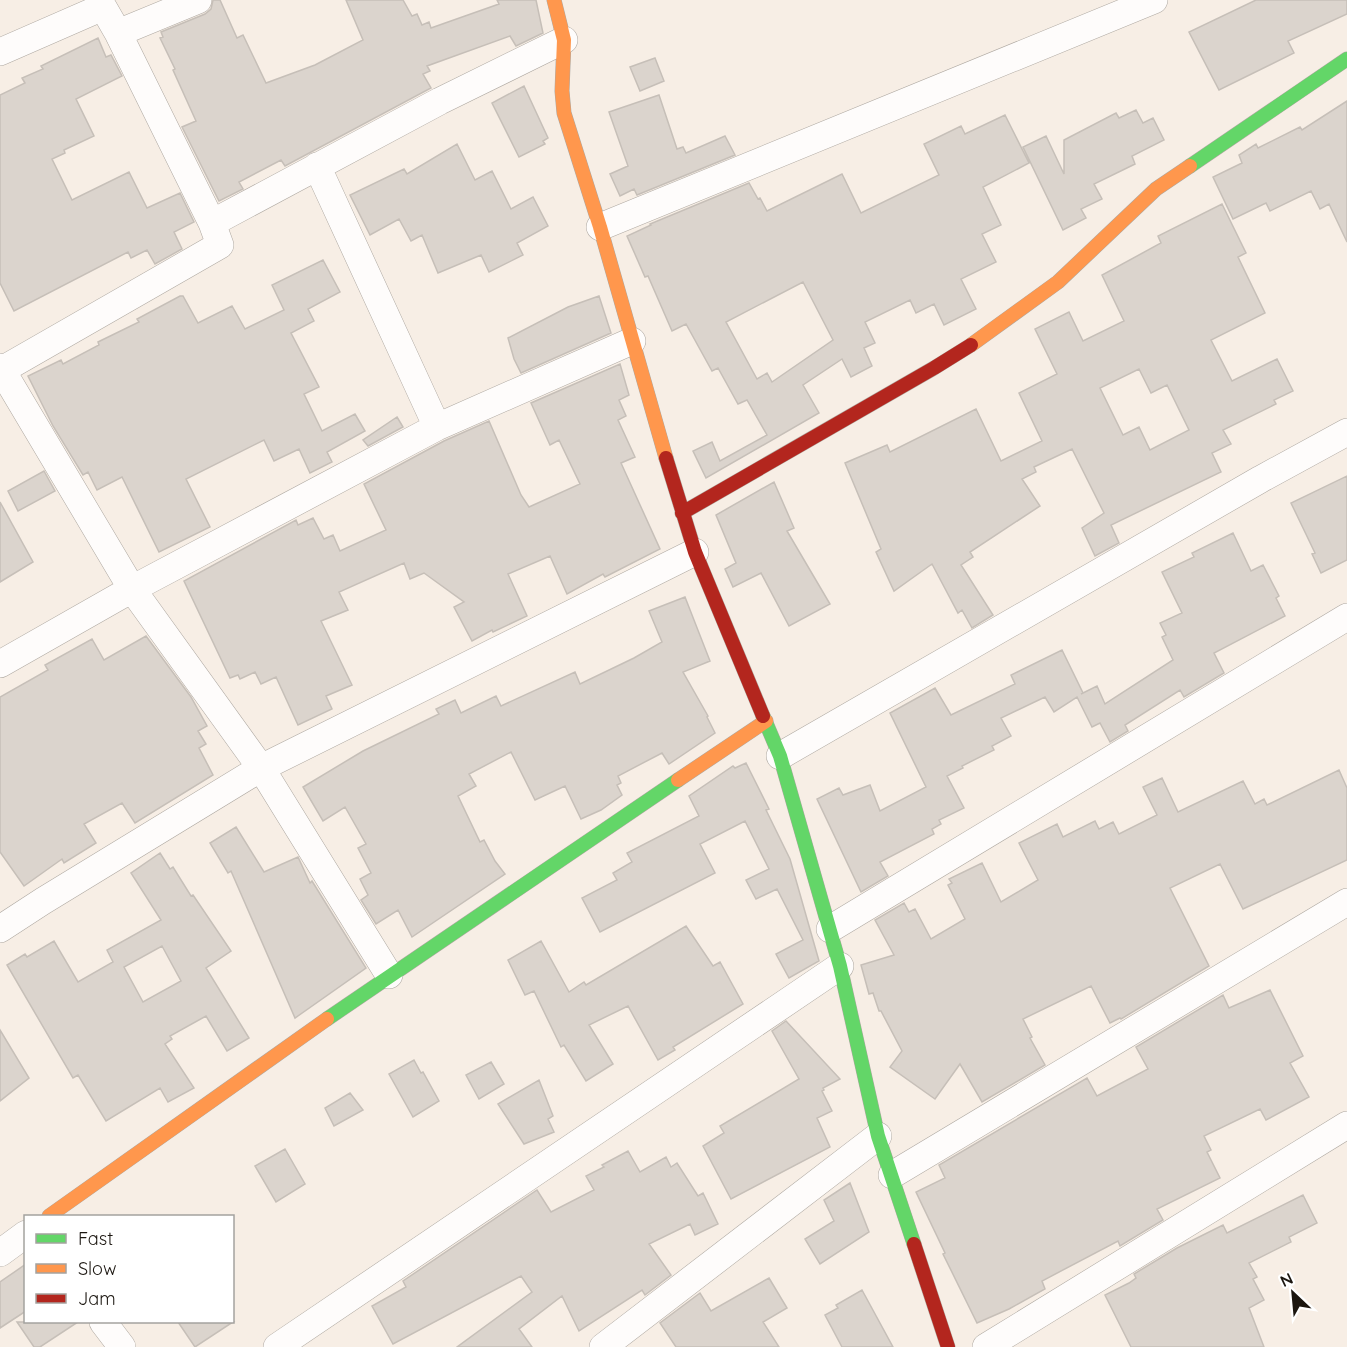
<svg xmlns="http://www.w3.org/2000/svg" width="1347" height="1347" viewBox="0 0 1347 1347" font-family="Quicksand,sans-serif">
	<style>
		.building { fill: #dbd4cd; stroke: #c6bfb8; stroke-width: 1.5; fill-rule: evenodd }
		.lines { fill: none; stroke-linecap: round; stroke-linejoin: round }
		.street-casing { stroke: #aea8a1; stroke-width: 28 }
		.fast-casing { stroke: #aea8a1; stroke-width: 15 }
		.slow-casing { stroke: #aea8a1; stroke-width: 15 }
		.jam-casing { stroke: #aea8a1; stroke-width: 15 }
		.street { stroke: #fefcfb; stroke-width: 27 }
		.fast { stroke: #63d668; stroke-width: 14 }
		.slow { stroke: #ff974d; stroke-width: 14 }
		.jam { stroke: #b3261e; stroke-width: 14 }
	</style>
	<rect width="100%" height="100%" fill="#f7eee5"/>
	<path class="building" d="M213,0H220L237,38L243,35L266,83L315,65L363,40L346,0H403L412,16L417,14L422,25L429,22L431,28L499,4L497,0H536L543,33L516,46L510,36L427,66L430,71L423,74L431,88L285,166L281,160L239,182L243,189L219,201L182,127L196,121L173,70L175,69L160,38L163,37L161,32L205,14L211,9Z
		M1256,0H1347V14L1288,41L1294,53L1219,90L1189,32Z
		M98,38L106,57L111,55L122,76L76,99L94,136L64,150L65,153L52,159L72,200L129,172L147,208L180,193L194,222L174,232L182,249L155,264L147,250L131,258L128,252L14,311L0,283V95L25,83L22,78L43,69L41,66Z
		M655,58L664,81L640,91L630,67Z
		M524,86L548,138L543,141L545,144L519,157L492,103Z
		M659,95L677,149L683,147L686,153L725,136L735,155L637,195L634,189L620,196L610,174L628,166L609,112Z
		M1347,101V242L1329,204L1320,209L1311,191L1270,211L1266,203L1233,219L1213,177L1242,163L1239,155L1256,144L1258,148L1300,127L1302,130Z
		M1136,110L1143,123L1153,118L1164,140L1132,156L1135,164L1094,184L1102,199L1081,209L1086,218L1063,230L1023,147L1046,136L1064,174V140L1116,113L1119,118Z
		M1005,115L1029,163L983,187L1001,225L982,234L996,262L961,279L976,309L944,325L934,304L916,313L910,300L865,322L875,343L864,348L872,366L851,377L842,359L803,385L819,413L706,478L693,451L712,442L720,461L767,435L747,400L738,404L718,368L712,371L686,324L672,331L648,276L645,277L627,236L651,225L650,224L749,183L758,199L760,198L767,211L842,174L861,213L939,175L924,144L961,126L965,134ZM803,282L833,340L772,382L767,373L757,379L726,322Z
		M457,144L475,180L492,171L511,209L533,197L548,226L517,243L523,255L489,272L481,255L438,273L422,235L411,241L399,219L370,235L350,195L404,169L407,174Z
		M1222,204L1246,253L1238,257L1265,313L1211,340L1232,381L1277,359L1293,391L1274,400L1276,404L1223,430L1231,444L1212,453L1221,472L1111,525L1119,543L1095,556L1082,528L1104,513L1072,449L1034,467L1036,472L1022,479L1040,506L970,552L973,557L961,565L993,615L972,628L962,610L958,613L932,564L894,591L876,552L881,549L845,463L887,445L890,452L976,409L1001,461L1042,441L1019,393L1057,374L1035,329L1069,312L1083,341L1124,321L1102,275L1161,243L1158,236ZM1139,369L1151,393L1167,385L1189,430L1150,450L1139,427L1123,435L1100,388Z
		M323,260L340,292L308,309L314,321L291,333L319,387L304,394L322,431L355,414L365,431L327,452L332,462L310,473L299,449L274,461L264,440L186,479L210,527L159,552L122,477L97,490L88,472L83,475L53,426L28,376L61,360L63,364L99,345L98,342L139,322L137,319L180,296H183L198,323L232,306L245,329L284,310L272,285Z
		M599,296L611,333L521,373L514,359L508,338L568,307Z
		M620,364L629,395L619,400L626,416L618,420L635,457L621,463L660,549L605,577L603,574L567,594L550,556L508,574L527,616L493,632L492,630L472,641L454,607L464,602L424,573L410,579L404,563L339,592L348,610L321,621L352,685L326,696L332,709L298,725L276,677L261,684L255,672L240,679L238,675L230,678L184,581L296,520L298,525L313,518L324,539L333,535L340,551L386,530L364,484L444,441L489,421L521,495L529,507L580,484L559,440L550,445L531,403Z
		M397,417L403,427L368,446L363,440Z
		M44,471L55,491L18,511L8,491Z
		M1347,476V560L1321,573L1312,554L1315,553L1291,503Z
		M774,482L794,528L787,531L830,604L789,626L761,573L733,587L725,569L736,563L716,515Z
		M0,502L33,562L0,582Z
		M1233,533L1251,571L1263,565L1279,596L1276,598L1285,616L1214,653L1224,673L1184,697L1180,690L1125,725L1128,731L1110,742L1100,723L1092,727L1077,697L1054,712L1045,697L1001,718L1011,736L992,746L994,750L962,766L963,768L947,776L964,808L939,820L941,824L932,829L934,834L880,862L888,876L861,892L817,799L839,788L843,795L870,785L880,811L926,787L890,713L935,688L951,715L1015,684L1011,675L1062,650L1083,693L1081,694L1097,686L1105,704L1173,660L1162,637L1166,635L1160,623L1182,613L1162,572L1194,557L1192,553Z
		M685,597L710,661L683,672L708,716L707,717L715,733L669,764L662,753L618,776L621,783L617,785L622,795L601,810L581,819L565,786L535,800L511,752L469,774L476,786L458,796L480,842L484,840L495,861L505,874L412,937L398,910L376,924L361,900L368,895L360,879L371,873L358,848L366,844L345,807L323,821L303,787L363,751L439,714L436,709L455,700L461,713L496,696L501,706L575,672L580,684L634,658L662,642L649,611Z
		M146,636L191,697L207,726L198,731L206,744L199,748L213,775L135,823L122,803L84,824L96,843L64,863L62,859L24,886L0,852V697L48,670L45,665L92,639L104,660Z
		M746,763L769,809L766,810L790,859L819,961L789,978L776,954L803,940L777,889L756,899L746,880L769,869L745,821L700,844L715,873L600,932L582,898L617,880L613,873L632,862L627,853L699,816L689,796L733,766L735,768Z
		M1339,770L1347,788V860L1243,909L1220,864L1170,888L1209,966L1121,1019L1120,1018L1110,1023L1091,986L1023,1019L1032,1037L1030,1038L1045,1065L982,1102L960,1064L935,1099L890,1067L902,1051L881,1011H879L873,993L869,994L861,965L894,955L875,920L904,903L909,912L915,909L931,939L965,919L948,885L952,883L949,879L982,863L1001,902L1038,880L1019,843L1057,824L1063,837L1095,821L1099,829L1113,822L1119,834L1157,815L1143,787L1162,778L1178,812L1243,781L1255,804L1264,799L1267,805Z
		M236,827L264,872L298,857L310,883L312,881L366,968L295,1018L231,871L228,873L210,843Z
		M160,853L170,869L173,867L191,896L193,895L231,951L206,968L249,1038L227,1051L206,1016L170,1036L172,1039L165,1044L194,1088L168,1102L160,1088L106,1121L78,1075L73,1078L7,965L25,954L27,957L54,941L78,982L113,962L107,950L161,920L131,873ZM162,946L181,981L143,1002L124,967Z
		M686,926L713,966L720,962L743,1004L673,1047L675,1050L658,1060L628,1006L589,1025L613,1064L586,1081L564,1045L561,1047L534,991L525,995L508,960L541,941L569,992L584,982L586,985Z
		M1270,990L1303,1056L1290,1063L1309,1097L1266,1120L1260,1109L1204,1136L1211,1150L1207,1152L1220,1178L1157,1209L1163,1220L1120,1246L1118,1241L1042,1281L1045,1289L1009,1309L977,1323L943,1254L945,1253L916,1192L945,1178L939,1165L1087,1078L1097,1096L1148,1069L1136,1047L1223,995L1229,1008Z
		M786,1021L840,1079L823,1088L824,1090L822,1091L832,1111L817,1118L830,1147L731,1199L703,1146L724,1133L720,1126L799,1079L772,1031Z
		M0,1030L29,1078L0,1101Z
		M414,1060L421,1073L423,1072L439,1101L413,1117L389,1074Z
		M491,1062L504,1084L479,1099L466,1075Z
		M539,1080L553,1116L548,1119L554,1132L524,1144L498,1104Z
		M350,1093L363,1110L334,1126L325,1108Z
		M285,1149L305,1184L276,1202L255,1166Z
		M628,1151L640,1172L666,1157L671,1167L677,1163L698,1196L703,1193L718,1224L695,1235L690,1224L649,1244L671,1275L645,1295L642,1290L579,1331L562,1296L519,1329L532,1347H457L532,1292L521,1276L393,1344L372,1306L406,1287L403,1281L537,1190L551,1212L594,1190L586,1176L604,1167L602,1165Z
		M850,1183L869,1232L820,1264L805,1239L834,1221L824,1200Z
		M1303,1195L1317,1223L1289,1237L1291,1242L1249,1263L1257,1277L1253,1279L1264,1300L1249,1308L1264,1347H1131L1105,1295L1129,1283L1136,1278L1134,1274L1177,1248L1223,1225L1227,1233Z
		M26,1264V1311L0,1328V1282Z
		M769,1278L787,1308L763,1322L779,1347H676L660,1323L700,1293L711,1311Z
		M862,1290L893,1347H842L825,1315L838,1308L836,1305Z
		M17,1322H78L40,1347H34Z
		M178,1322H233L195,1347Z"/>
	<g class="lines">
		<g class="street-casing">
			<path id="street" d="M118,33L198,0
				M0,52L103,7
				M317,166L437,427
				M212,223L440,101L564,40
				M600,227L1154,0
				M0,367L132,589L261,768L389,975
				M2,370L220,245L212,223L118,33L99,0
				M0,664L132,589L437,427L632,341
				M780,756L1261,479L1347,432
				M0,929L43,901L261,768L695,552
				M830,929L1347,617
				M892,1175L1347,902
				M0,1253L26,1234
				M103,1322L122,1347
				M277,1347L840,966
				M603,1347L878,1136
				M986,1347L1347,1125"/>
		</g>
		<g class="fast-casing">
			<path id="fast" d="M1190,166L1347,59
				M763,716L780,756L840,966L878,1136L914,1244
				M327,1019L678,780"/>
		</g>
		<g class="slow-casing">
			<path id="slow" d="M554,0L564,40L562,91L564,113L600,227L666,458
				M971,345L1058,282L1156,189L1190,166
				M678,780L766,721
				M49,1216L327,1019"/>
		</g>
		<g class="jam-casing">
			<path id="jam" d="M666,458L695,552L763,716
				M682,513L934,368L971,345
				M914,1244L948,1347"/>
		</g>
		<use href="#street" class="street"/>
		<use href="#fast" class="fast"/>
		<use href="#slow" class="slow"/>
		<use href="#jam" class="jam"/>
	</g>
	<rect x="24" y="1215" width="210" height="108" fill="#ffffff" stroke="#a4a29f" stroke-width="1.5"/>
	<rect x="36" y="1234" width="30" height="9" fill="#63d668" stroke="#a4a29f" stroke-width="1.5"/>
	<text x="78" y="1245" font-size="18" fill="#1b1610">Fast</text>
	<rect x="36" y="1264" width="30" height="9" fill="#ff974d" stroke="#a4a29f" stroke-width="1.5"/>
	<text x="78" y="1275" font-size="18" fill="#1b1610">Slow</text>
	<rect x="36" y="1294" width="30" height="9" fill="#b3261e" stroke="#a4a29f" stroke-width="1.5"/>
	<text x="78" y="1305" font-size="18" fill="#1b1610">Jam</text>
	<g transform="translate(1293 1293) rotate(334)" stroke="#ffffff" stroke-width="4.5" paint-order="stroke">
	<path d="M0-4.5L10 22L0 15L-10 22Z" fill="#1b1610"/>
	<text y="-9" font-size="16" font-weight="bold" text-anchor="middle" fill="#1b1610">N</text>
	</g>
</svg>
